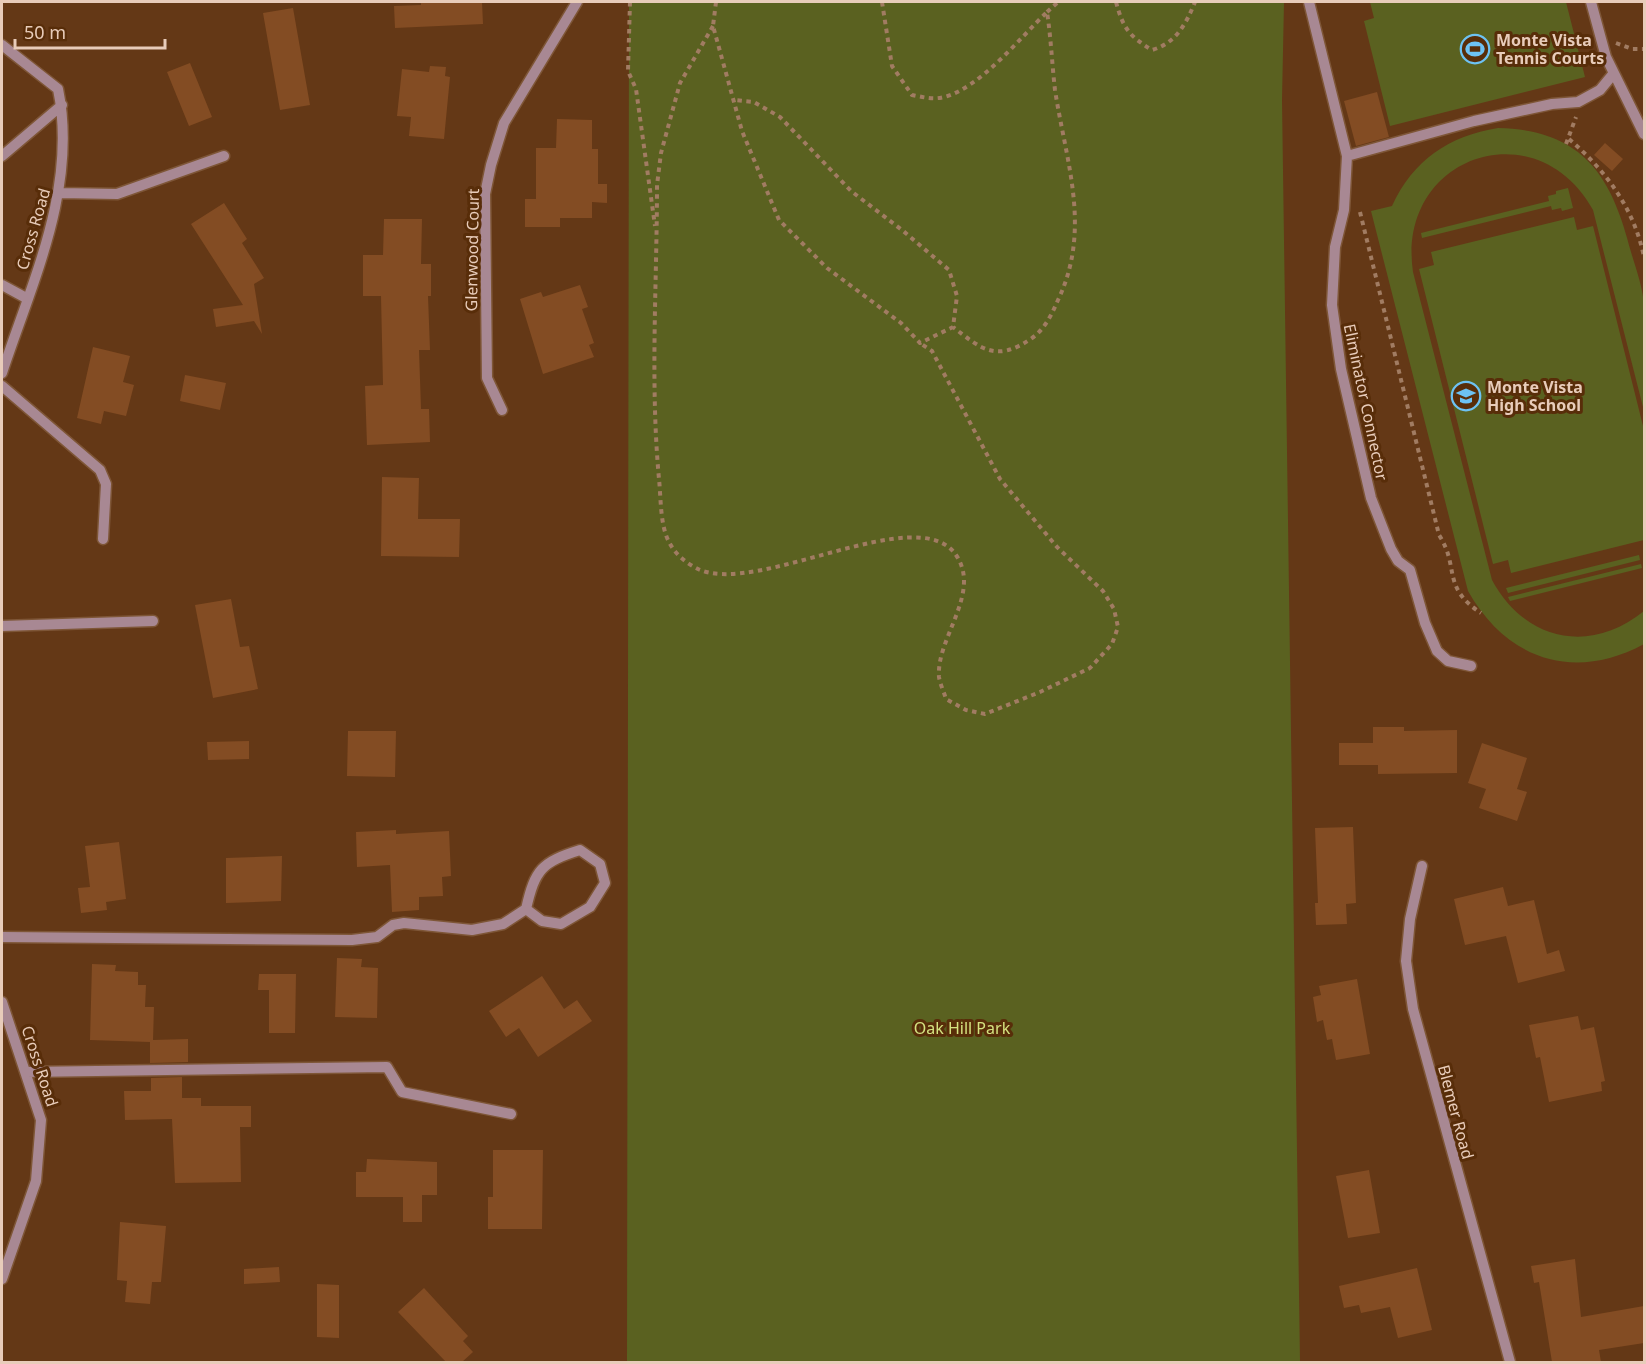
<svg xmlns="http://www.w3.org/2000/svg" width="1646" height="1364" viewBox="0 0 1646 1364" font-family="'Noto Sans',sans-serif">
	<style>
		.green { fill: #5a6120 }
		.building { fill: #834c23 }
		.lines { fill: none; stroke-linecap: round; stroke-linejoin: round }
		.minor-casing { stroke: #7e5637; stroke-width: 13 }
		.path { stroke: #a17c62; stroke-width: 4; stroke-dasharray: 4.5 4.5; stroke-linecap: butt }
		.minor { stroke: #a88893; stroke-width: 10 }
		.labels { text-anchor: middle; stroke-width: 6; stroke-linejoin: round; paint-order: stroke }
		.poi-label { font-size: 16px; font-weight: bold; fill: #e8ccba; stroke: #582d09; text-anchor: start }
		.street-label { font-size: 16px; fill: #e8ccba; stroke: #582d09 }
		.park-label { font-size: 16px; fill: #d4e280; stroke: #582d09 }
	</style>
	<rect width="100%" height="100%" fill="#643816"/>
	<path class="green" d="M629,2H1284L1282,100L1300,1362H627Z
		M1370,2H1566L1585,77L1390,126L1364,21L1374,18Z
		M1498,128C1583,130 1612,176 1631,252C1636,269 1643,288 1644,305C1646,340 1645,376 1644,411L1593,210C1536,108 1396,156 1413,272L1492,580C1525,641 1590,655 1644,611V644C1574,682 1507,660 1468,591L1371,211L1392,206C1413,160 1449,136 1498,128Z
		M1568,188L1573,208L1562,211L1561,208L1552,210L1551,206L1422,238L1421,233L1549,201L1548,196L1556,194V191Z
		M1574,217L1577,230L1593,226L1644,430V540L1511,573L1508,560L1493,564L1419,269L1434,265L1431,252Z
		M1639,555L1640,560L1508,593L1506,588Z
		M1641,564L1642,568L1510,601L1508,597Z"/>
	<path class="building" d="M421,2H482L483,24L395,28L394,6L421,5Z
		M293,8L310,105L280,110L263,13Z
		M190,63L212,117L189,126L167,72Z
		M430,66L446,67L445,76L450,77L444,139L409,136L411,117L397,116L402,69L429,72Z
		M1377,92L1389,137L1356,146L1344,101Z
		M557,119L592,120V149H598V184H607V203L592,202V218H560V227H525V199H536V148H556Z
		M1605,143L1623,159L1612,171L1594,155Z
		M224,203L247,239L242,243L264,278L254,284L262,334L254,321L216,327L213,309L243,305L191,224Z
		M384,219H422L421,264H431V296H428L430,350H419L421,409H429L430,442L367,445L365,386L383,385L381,296H363V255H383Z
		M580,285L588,307L582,309L594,343L589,345L594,357L543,374L520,299L541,292L543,297Z
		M93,347L130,356L123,382L134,385L126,416L104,411L101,424L77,418Z
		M185,375L226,383L220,410L180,401Z
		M382,477L419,478L418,519H460L459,557L381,556Z
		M231,599L240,647L249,646L258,689L213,698L195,605Z
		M1373,727H1404V731L1457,730V773L1378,774V765H1339V743H1373Z
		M348,731H396L395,777L347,776Z
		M249,741V759L208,760L207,742Z
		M1482,743L1527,758L1517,789L1527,792L1517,821L1479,808L1486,789L1468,783Z
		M1353,827L1356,903L1346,904L1347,924L1316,925L1315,903H1318L1315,828Z
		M396,830V834L449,831L451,876L442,877L443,896L419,897V910L392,912L390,865L357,867L356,832Z
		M119,842L126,899L106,902L107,910L81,913L78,888L90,887L85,846Z
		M282,856L281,901L226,903V858Z
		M1503,887L1508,906L1534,900L1547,954L1559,950L1565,971L1518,983L1506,936L1465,945L1454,899Z
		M337,958L362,959L361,967L378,968L377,1018L335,1017Z
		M92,964L116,965L115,971L138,972V985H146L145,1007H154L153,1040L188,1039V1062L150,1063V1042L90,1040Z
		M259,974H296L295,1033H269V990H258Z
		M542,976L564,1009L577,1000L592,1021L538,1057L519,1028L506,1037L489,1011Z
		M1357,979L1370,1054L1336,1060L1332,1039L1327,1040L1323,1020L1317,1022L1313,997L1321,995L1319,986Z
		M1578,1016L1581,1030L1594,1027L1605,1081L1601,1082L1602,1091L1549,1102L1540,1057L1536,1058L1529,1025Z
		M182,1077V1098H201V1106H251V1127H240L241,1182L175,1183L172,1119L125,1120L124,1091H151V1078Z
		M493,1150H543L542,1229H488V1197H493Z
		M367,1159L437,1162V1195H422V1222H403V1197H356V1172H366Z
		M1369,1170L1380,1233L1348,1238L1336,1176Z
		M120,1222L166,1226L161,1282H152L150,1304L125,1302L127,1281L117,1280Z
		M1575,1259L1581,1317L1644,1306V1343L1599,1350L1601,1362H1552L1539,1282L1534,1283L1531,1266Z
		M279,1267L280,1282L244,1284V1269Z
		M1417,1268L1432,1330L1398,1338L1390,1307L1361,1313L1359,1305L1344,1308L1339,1286Z
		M317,1284L339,1285V1338L317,1337Z
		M424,1288L468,1336L463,1341L473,1352L462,1362H446L398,1312Z"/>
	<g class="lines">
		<g class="minor-casing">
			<path id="minor" d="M1309,2L1347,156L1344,210L1335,247L1332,305L1341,369L1371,498L1391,549L1398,561L1410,570L1425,623L1437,651L1448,661L1471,666
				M1591,2L1606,57L1644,134
				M2,45L58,89C78,187 32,282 2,373
				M2,156L62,105
				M1347,156L1474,121L1552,104L1578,102L1600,90L1614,73
				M60,193L117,194L224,156
				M2,285L28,299
				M2,386L100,470L106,484L103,539
				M502,410L487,378L485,194L491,165L504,123L577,2
				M2,626L153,621
				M1422,866L1410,919L1406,961L1413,1009L1510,1362
				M2,937L352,940L377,937L393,925L404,923L472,930L503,924L526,909C535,869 542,862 580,850L600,864L605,883L590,907L561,924L542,921L526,909
				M2,1002L41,1120L36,1181L2,1279
				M26,1072L387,1067L402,1092L511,1114"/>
		</g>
		<path class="path" d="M630,2L628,71L636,89L655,226
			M716,2L713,26L742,131L779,220L827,268L901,323L920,343L953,327L957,296L949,270L902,230L851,191L780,117L754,102L734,100
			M882,2L892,66L912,95C923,97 933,100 944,97C980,88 1020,38 1047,12C1051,38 1052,64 1055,90C1066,162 1092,229 1058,300C1051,316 1044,331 1029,340C996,362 981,349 953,327
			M1116,2C1123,28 1129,36 1152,50C1176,43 1186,24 1195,2
			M1047,12L1058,2
			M713,26L680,83L661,153L657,185C657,283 650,382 659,479C661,498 660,525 669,542C675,554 686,563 698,569C757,597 918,499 956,555C982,593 936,638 939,677C940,684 944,692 946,699L966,710L985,714L1040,692L1090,668L1112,644L1118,627L1114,609L1103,591L1057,547L1000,479L932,351L920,343
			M1616,43L1632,49H1644
			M1569,139C1606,171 1634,208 1644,257
			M1566,144L1576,117
			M1360,212L1439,535C1460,567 1441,587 1481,613"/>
		<use href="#minor" class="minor"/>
	</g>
	<defs>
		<g id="stadium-ring" transform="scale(1.5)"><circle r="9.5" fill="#582d09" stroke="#6dc2f3" stroke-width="1.5"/><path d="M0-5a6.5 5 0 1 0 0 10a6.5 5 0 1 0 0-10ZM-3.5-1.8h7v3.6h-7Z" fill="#6dc2f3"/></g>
		<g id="school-ring" transform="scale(1.5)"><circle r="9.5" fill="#582d09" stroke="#6dc2f3" stroke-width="1.5"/><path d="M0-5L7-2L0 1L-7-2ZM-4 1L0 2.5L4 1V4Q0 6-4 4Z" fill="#6dc2f3"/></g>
	</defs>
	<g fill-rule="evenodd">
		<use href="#stadium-ring" x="1475" y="49"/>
		<use href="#school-ring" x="1466" y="396"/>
	</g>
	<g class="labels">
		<g class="poi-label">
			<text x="1496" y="46">Monte Vista<tspan x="1496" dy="18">Tennis Courts</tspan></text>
			<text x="1487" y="393">Monte Vista<tspan x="1487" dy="18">High School</tspan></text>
		</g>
		<g class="street-label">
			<text transform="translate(33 229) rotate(-74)" y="6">Cross Road</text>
			<text transform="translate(472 250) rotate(-89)" y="6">Glenwood Court</text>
			<text transform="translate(1366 402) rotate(78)" y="6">Eliminator Connector</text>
			<text transform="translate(40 1066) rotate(72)" y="6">Cross Road</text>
			<text transform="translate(1456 1112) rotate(75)" y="6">Blemer Road</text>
		</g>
		<g class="park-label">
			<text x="962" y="1034">Oak Hill Park</text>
		</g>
	</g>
	<rect width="1646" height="1364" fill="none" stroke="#e8ccba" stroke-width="6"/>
	<path d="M15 39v9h150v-9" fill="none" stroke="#e8ccba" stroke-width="3"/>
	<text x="24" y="39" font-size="18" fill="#e8ccba" stroke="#582d09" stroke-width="4.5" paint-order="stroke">50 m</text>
</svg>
